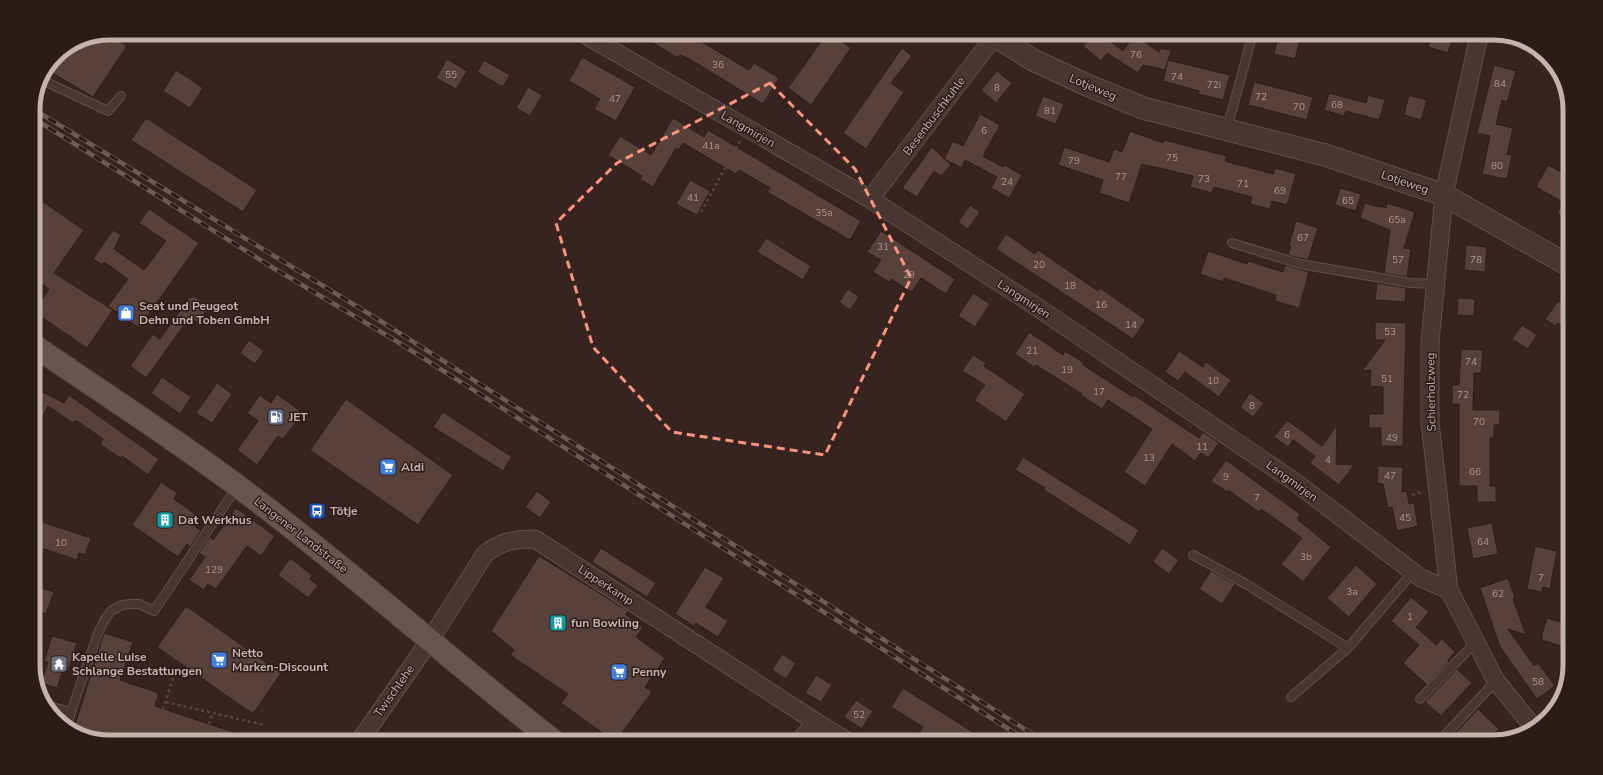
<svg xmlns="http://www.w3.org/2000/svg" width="1603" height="775" viewBox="0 0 1603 775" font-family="'Nunito Sans',sans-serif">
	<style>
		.building { fill: #58403b; stroke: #2e1e1b }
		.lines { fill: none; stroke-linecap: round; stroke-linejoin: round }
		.service-casing { stroke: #604f4a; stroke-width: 10 }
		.minor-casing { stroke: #604f4a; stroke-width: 19 }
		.tertiary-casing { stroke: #604f4a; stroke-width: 23 }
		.primary-casing { stroke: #51403c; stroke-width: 24 }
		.path { stroke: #584148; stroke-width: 2.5; stroke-dasharray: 3 3; stroke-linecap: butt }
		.service { stroke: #483633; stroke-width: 8 }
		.minor { stroke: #483633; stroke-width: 17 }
		.tertiary { stroke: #483633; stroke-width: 21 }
		.primary { stroke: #685451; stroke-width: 22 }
		.rail-casing { stroke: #6f5955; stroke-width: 4.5 }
		.rail { stroke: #2c1c19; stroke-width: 3; stroke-dasharray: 9; stroke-linecap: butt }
		.marked { fill: none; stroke: #fa947d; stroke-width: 3; stroke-dasharray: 8 5; stroke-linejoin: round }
		.labels { text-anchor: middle; stroke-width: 3; stroke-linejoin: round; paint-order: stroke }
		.number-label { font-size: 10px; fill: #aa9690 }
		.street-label { font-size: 12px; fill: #c5b2ad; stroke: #2c1c19 }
		.poi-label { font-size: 12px; font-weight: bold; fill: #c5b2ad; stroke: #2c1c19; text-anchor: start }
		.rim { fill: none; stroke: #c5b2ad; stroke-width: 5 }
	</style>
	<rect width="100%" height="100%" fill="#372320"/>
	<path class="building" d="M107,33L127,46L93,97L49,71L56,55L80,39Z
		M637,33H701L697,39L749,70L754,63L779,78L763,104L688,58L680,55L678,58Z
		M827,33H830L851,48L811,105L788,88Z
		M1093,33H1099L1123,51L1134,35L1159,52L1161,48L1171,51L1165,70L1143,65L1138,73L1107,53L1101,61L1083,46Z
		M1279,33H1290L1301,36L1295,59L1274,54Z
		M1433,33H1454L1448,53L1428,47Z
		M902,48L912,56L891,83L904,92L866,149L843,133Z
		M582,57L635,87L616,121L594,109L600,99L569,81Z
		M447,59L467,71L456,89L436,78Z
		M484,60L510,75L503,87L477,72Z
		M1168,60L1230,75L1223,100L1198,94L1199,91L1163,81Z
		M1494,65L1516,71L1507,102L1502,100L1496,124L1513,128L1507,154L1512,155L1507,179L1482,174L1490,136L1477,133Z
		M176,70L203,88L190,108L163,91Z
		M997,71L1012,83L996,103L981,90Z
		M1254,82L1313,97L1307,120L1248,105Z
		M528,87L542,95L530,116L516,108Z
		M1329,93L1366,103L1368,95L1385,100L1379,120L1346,111L1344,116L1324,110Z
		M1409,95L1427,100L1421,120L1404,115Z
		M1043,96L1064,104L1056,124L1035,116Z
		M980,114L1000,125L983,156L1003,167L1004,165L1022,175L1009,198L991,188L997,177L965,160L962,168L944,159L953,141L963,146Z
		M146,118L257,190L243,212L131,140Z
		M673,118L704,137L708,130L861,221L850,240L767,192L770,188L739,170L736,174L683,143L679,150L676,148L653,187L640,179L642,176L608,155L620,136L651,155Z
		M1130,131L1163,143L1164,140L1227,156L1225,161L1273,174L1275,168L1296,174L1287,205L1272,201L1270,209L1250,204L1252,197L1214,187L1212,193L1190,187L1193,176L1142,164L1129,203L1099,193L1103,180L1058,165L1064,147L1109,162L1114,149L1122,152Z
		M932,147L951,165L941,176L934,171L917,197L902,188Z
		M1548,165L1570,177V221L1557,213L1563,202L1536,187Z
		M690,180L710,191L697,215L676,204Z
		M1340,188L1361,194L1356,211L1335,205Z
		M33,195L84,230L54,273L113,310L87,348L34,312L49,289L33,278Z
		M1365,203L1379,207V206L1386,208L1387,203L1415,212L1404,248L1411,249L1407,277L1384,273L1390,230L1360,218Z
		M970,205L980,212L968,229L958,222Z
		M149,209L199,243L139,328L108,306L128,279L104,262L103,265L93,259L113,230L121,235L114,249L144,270L166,241L139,223Z
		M1296,221L1318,228L1308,260L1288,255L1291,246L1289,245Z
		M881,231L955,279L946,294L921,278L912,292L891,279L889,282L873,272L881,260L867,252Z
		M1006,234L1035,254L1038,250L1098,291L1100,288L1146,320L1133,339L996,249Z
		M766,238L811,266L803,280L757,252Z
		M1466,245L1487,247L1485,272L1464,270Z
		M1208,251L1247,264L1248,261L1283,272L1285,265L1309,272L1299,308L1275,301L1276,295L1224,278L1223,282L1200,274Z
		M1377,283L1406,288L1405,302L1375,300Z
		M848,289L859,297L850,310L839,302Z
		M973,293L990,304L975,327L958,316Z
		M193,296L202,301L199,305L207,310L198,323L190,317L146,378L130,366L153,334L160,339L188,299Z
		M1458,298L1475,299L1474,316L1457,315Z
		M1558,301L1570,309V331L1558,323L1555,326L1545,319Z
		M1375,322L1406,323L1403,446H1381V428H1369V414H1383V387L1370,386L1371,370L1362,371L1385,340H1375Z
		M1522,325L1537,335L1528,349L1512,339Z
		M1029,332L1063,355L1065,351L1084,363L1083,365L1133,397L1134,395L1199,438L1203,432L1219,443L1208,458L1201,453L1195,461L1172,444L1145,486L1124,472L1152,429L1108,400L1102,409L1081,395L1082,394L1036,365L1034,367L1015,354Z
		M249,340L264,351L255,364L240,353Z
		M1461,349L1483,350L1481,373H1474L1473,410H1500V425H1494V438H1490V486H1496V502H1477V486H1459V404H1452V385H1459Z
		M1179,351L1203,367L1206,362L1231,380L1219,397L1185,372L1178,381L1165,372Z
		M973,355L986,363L984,366L1025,394L1006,422L974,400L985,385L962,371Z
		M162,377L191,397L180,414L151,393Z
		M217,383L232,394L212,423L196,413Z
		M33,387L64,403L69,395L159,459L148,475L122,456L120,458L100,444L103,439L76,420L73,423L48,406L42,418L33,413Z
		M1250,393L1264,403L1253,417L1240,407Z
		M277,394L303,413L283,439L278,436L257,465L237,450L258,421L247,413L260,395L271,403Z
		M346,399L453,475L418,525L310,450Z
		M443,412L512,457L503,471L433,427Z
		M1287,420L1322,446L1337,425L1336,464L1354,465L1339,485L1310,463L1315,456L1293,440L1288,447L1274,437Z
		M1023,457L1139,530L1130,545L1044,490L1045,488L1015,470Z
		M1226,460L1300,514L1297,519L1331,547L1303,582L1281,564L1302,538L1261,509L1259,512L1228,490L1227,492L1211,481Z
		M1378,466L1403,467L1402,492L1407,491L1409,504L1414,503L1418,526L1397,531L1392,507L1388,508L1383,484L1377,483Z
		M161,482L177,493L174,499L198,516L192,524L201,531L190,547L187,544L178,557L132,525Z
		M537,491L551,502L540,518L525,507Z
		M236,508L275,536L261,556L247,546L216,589L208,584L204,590L189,580L205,557L199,553L210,537L213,540Z
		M33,519L91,538L85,555L79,553L77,560L33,545Z
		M1492,523L1498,554L1473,559L1467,528Z
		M1535,546L1557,551L1550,589L1543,587L1542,592L1527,589Z
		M601,548L656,583L647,597L592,562Z
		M1162,548L1179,560L1169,574L1153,562Z
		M539,556L628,611L626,615L643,628L636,637L665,658L645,687L652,692L615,742L561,703L568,694L510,655L514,650L491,631Z
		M290,558L312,575L310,579L318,586L308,598L278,575Z
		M1356,565L1377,584L1349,617L1327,598Z
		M705,567L724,578L706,607L728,621L718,637L696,623L694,626L675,614Z
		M1211,571L1235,584L1222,604L1199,589Z
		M1508,578L1515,598L1513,599L1526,635L1508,629L1534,666L1538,663L1555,686L1537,699L1500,647L1480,588Z
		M33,585L54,592L46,614L33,610Z
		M1411,597L1429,612L1416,627L1436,645L1442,639L1455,652L1448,660L1449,662L1427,685L1403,663L1419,645L1391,621Z
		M186,606L281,673L253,714L157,647Z
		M1547,618L1570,625L1564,647L1542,640V635Z
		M104,633L133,642L120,680L159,693L155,706L257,740V742H110L76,734L73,731Z
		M52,636L77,643L69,668L64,667L57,688L41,683L48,662L44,661Z
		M782,654L796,663L786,679L772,670Z
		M1457,669L1472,683L1441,716L1425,702Z
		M816,675L832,685L821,702L805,693Z
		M903,688L935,708L988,742H913L923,727L891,707Z
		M856,700L873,711L862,729L844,717Z
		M1478,709L1499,729L1487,742H1447Z"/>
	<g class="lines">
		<g class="service-casing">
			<path id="service" d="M44,81L108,111L121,96
				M1227,129L1253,33
				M1232,243L1300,264L1410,283L1436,284
				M1193,555L1246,584L1348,648
				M1291,697L1348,648L1413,572
				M1420,699L1476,642
				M45,705L71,712L67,726
				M71,712L98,633L105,619L111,611L122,605L131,604H139L154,611L237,487
				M1522,733L1531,724
				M1446,734L1496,681"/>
		</g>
		<g class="minor-casing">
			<path id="minor" d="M582,33L870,199L1040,309L1295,482L1421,578L1449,590
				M1482,33L1478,40L1444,195L1430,342V422L1449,590L1496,681L1535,729
				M870,199L997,33
				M359,742L430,640L485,554C501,541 515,539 535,539L816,722L849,742
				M799,742L816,722"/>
		</g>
		<g class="tertiary-casing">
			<path id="tertiary" d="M990,33L1033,60L1087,85L1143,108L1325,155L1444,195L1570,266"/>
		</g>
		<g class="primary-casing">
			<path id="primary" d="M33,345C109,397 187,447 260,503C361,580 455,664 555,742"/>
		</g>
		<path class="path" d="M701,212L740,141
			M1412,495L1422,492
			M166,702L264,725
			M209,724L212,714
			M144,735L164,742
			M154,738L173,678"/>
		<use href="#service" class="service"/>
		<use href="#minor" class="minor"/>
		<use href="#tertiary" class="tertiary"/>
		<use href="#primary" class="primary"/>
		<g class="rail-casing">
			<path id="rail" d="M33,109L371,315L1045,742
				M33,118L275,269L393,339L1029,742"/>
		</g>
		<use href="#rail" class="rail"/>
	</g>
	<path class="marked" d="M770,83L855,169L911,278L825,455L672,432L593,347L556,223L617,163Z"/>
	<defs>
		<g id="shop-square" transform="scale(0.9)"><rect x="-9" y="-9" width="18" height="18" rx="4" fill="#3f7fe0" stroke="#2c1c19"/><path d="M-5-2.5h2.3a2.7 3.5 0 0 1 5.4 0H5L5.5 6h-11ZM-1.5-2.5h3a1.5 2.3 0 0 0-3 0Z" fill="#fff"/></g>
		<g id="fuel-square" transform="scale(0.9)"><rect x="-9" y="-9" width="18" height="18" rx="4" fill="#5c6f8a" stroke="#2c1c19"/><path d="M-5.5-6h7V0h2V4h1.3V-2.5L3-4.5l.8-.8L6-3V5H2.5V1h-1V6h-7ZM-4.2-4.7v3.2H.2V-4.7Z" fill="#fff"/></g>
		<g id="supermarket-square" transform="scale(0.9)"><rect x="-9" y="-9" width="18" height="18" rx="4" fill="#3f7fe0" stroke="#2c1c19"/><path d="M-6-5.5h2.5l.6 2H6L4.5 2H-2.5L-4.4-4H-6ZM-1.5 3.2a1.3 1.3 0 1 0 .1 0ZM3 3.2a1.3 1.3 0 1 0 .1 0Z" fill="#fff"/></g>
		<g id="bus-square" transform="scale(0.9)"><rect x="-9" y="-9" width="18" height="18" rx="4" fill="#1a4fb4" stroke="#2c1c19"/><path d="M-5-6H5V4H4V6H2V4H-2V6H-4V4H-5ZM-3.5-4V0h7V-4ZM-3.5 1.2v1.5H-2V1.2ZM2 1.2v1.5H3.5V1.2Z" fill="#fff"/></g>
		<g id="building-square" transform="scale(0.9)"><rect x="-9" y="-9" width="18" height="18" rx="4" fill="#0f9aa8" stroke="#2c1c19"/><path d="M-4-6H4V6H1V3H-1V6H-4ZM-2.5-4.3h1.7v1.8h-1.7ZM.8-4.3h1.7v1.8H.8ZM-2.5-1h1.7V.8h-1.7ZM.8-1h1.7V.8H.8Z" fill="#fff"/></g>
		<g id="temple-square" transform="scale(0.9)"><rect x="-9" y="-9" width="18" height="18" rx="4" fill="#6b7280" stroke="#2c1c19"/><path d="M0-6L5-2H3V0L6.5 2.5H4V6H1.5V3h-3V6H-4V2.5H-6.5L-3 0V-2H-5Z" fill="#fff"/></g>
	</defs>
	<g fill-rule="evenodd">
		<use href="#shop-square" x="126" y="313"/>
		<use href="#fuel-square" x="276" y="417"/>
		<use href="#supermarket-square" x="388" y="467"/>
		<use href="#bus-square" x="317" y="511"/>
		<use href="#building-square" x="165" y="520"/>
		<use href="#building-square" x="558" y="623"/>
		<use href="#supermarket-square" x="219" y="660"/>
		<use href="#temple-square" x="59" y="664"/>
		<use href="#supermarket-square" x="619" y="672"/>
	</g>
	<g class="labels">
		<g class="number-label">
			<text x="1136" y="58">76</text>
			<text x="718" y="68">36</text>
			<text x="451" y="78">55</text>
			<text x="1177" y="80">74</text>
			<text x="1500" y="87">84</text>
			<text x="1214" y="88">72i</text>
			<text x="997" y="91">8</text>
			<text x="1261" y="100">72</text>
			<text x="615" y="102">47</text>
			<text x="1337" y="108">68</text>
			<text x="1299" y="110">70</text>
			<text x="1050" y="114">81</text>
			<text x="984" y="134">6</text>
			<text x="711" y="149">41a</text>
			<text x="1172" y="161">75</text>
			<text x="1074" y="164">79</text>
			<text x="1497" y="169">80</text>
			<text x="1121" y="180">77</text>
			<text x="1204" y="182">73</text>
			<text x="1007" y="185">24</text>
			<text x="1243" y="187">71</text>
			<text x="1280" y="194">69</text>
			<text x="693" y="201">41</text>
			<text x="1348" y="204">65</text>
			<text x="824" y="216">35a</text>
			<text x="1397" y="223">65a</text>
			<text x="1303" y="241">67</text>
			<text x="883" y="250">31</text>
			<text x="1398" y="263">57</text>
			<text x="1476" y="263">78</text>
			<text x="1039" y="268">20</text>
			<text x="909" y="278">29</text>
			<text x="1070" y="289">18</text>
			<text x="1101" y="308">16</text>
			<text x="1131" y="328">14</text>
			<text x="1390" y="335">53</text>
			<text x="1032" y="354">21</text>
			<text x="1471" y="365">74</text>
			<text x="1067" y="373">19</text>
			<text x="1387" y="382">51</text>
			<text x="1213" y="384">10</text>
			<text x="1099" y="395">17</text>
			<text x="1463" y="398">72</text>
			<text x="1252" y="409">8</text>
			<text x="1479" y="425">70</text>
			<text x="1287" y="438">6</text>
			<text x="1392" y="441">49</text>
			<text x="1202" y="450">11</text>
			<text x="1149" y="461">13</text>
			<text x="1328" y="463">4</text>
			<text x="1475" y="475">66</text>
			<text x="1390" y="479">47</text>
			<text x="1226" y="480">9</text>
			<text x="1257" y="501">7</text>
			<text x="1405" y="521">45</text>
			<text x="1483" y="545">64</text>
			<text x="61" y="546">10</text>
			<text x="1306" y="560">3b</text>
			<text x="214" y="573">129</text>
			<text x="1541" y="581">7</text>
			<text x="1352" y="595">3a</text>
			<text x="1498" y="597">62</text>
			<text x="1410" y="620">1</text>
			<text x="1538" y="685">58</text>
			<text x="859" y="718">52</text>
		</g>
		<g class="street-label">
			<text transform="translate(1093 87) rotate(23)" y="4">Lotjeweg</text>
			<text transform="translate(934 116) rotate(-53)" y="4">Besenbuschkuhle</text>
			<text transform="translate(748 129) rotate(30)" y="4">Langmirjen</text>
			<text transform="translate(1405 182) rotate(19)" y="4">Lotjeweg</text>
			<text transform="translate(1024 299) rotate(33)" y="4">Langmirjen</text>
			<text transform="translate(1431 392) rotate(-91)" y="4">Schierholzweg</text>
			<text transform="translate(1292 481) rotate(36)" y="4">Langmirjen</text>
			<text transform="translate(301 535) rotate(38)" y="4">Langener Landstraße</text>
			<text transform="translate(606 585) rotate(33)" y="4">Lipperkamp</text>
			<text transform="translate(394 691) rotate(-55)" y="4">Twischlehe</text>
		</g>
		<g class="poi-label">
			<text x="139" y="310">Seat und Peugeot<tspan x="139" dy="14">Dehn und Toben GmbH</tspan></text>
			<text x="289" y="421">JET</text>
			<text x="401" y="471">Aldi</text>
			<text x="330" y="515">Tötje</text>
			<text x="178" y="524">Dat Werkhus</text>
			<text x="571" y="627">fun Bowling</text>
			<text x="232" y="657">Netto<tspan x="232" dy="14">Marken-Discount</tspan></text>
			<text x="72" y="661">Kapelle Luise<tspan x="72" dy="14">Schlange Bestattungen</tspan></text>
			<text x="632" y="676">Penny</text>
		</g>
	</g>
	<path d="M0 0H1603V775H0ZM110 40H1493A70 70 0 0 1 1563 110V665A70 70 0 0 1 1493 735H110A70 70 0 0 1 40 665V110A70 70 0 0 1 110 40Z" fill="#2c1c19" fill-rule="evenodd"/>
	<path class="rim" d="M110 40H1493A70 70 0 0 1 1563 110V665A70 70 0 0 1 1493 735H110A70 70 0 0 1 40 665V110A70 70 0 0 1 110 40Z"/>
</svg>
